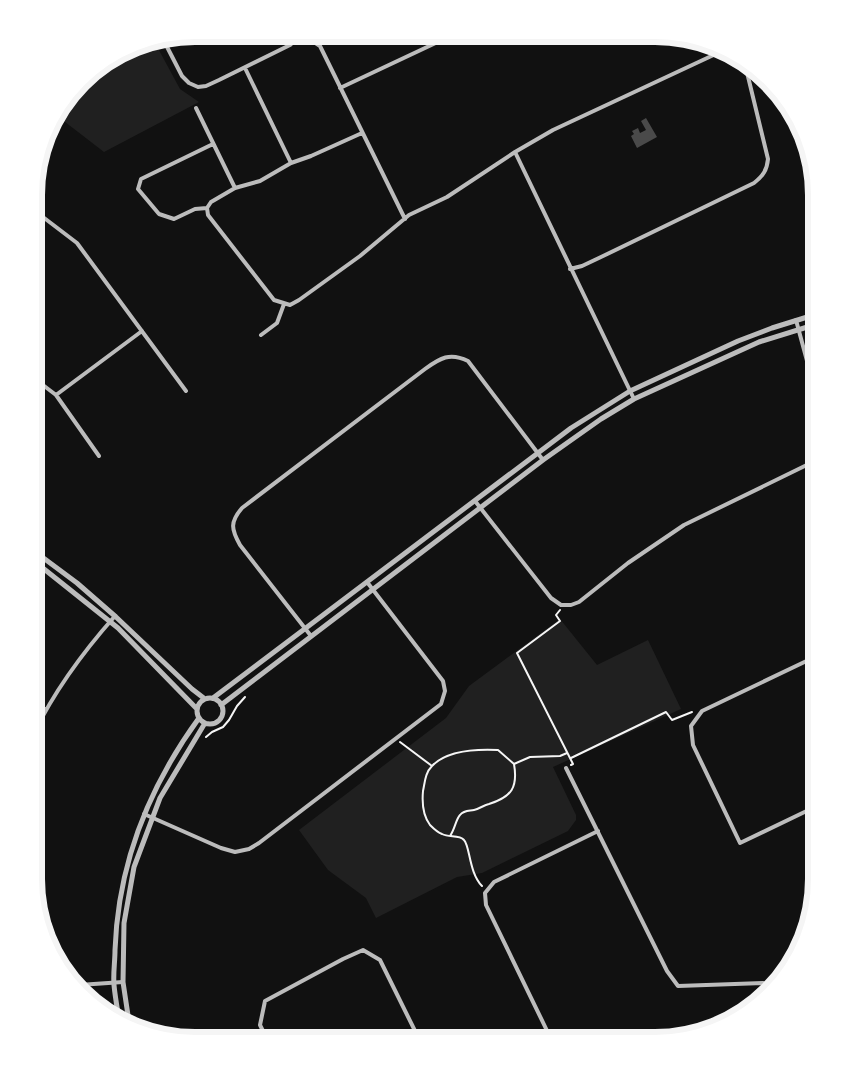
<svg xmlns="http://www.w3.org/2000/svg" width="851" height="1075" viewBox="0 0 851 1075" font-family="Karla,sans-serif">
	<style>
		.green { fill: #202020 }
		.building { fill: #4a4a4a }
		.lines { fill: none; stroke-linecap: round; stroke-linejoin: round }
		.path { stroke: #f5f5f5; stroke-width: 2 }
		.minor { stroke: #bcbcbc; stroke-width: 4 }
		.tertiary { stroke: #bcbcbc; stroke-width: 5 }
		.rim { fill: none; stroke: #f5f5f5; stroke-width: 6 }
	</style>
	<rect width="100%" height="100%" fill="#111"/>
	<path class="green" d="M154,41L180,89L199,102L104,152L56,115L89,74L143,42Z
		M560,619L597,665L648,640L681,709L553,767L576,815V820L568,831L482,873L457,877L376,918L366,898L328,870L299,830L446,718L469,686Z"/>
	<path class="building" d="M646,118L657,137L637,148L631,136L634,134L632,131L638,128L640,133L646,130L641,121Z"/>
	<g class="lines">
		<path class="path" d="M560,610L556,615L560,621L517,653L573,764L571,765
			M206,737L212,732L223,727L229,720L237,706L245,697
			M400,742L432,766
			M571,758L666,712L672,720L692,712
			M514,764L530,757L560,756L567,753
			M450,836C455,829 456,819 460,815C464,810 469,811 474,810C479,809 484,805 489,804C512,797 518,787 514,764L498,750C477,749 447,750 432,766C425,773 425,782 423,791C422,802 423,816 430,825C433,828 439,833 442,834C449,838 459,834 464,840C470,846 469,873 482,886"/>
		<path class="minor" d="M163,39L182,76L189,83L198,87L206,86L219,80L290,45L302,34L320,46L405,219
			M245,68L291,163
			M340,88L442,40L447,34
			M196,108L235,188
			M362,133L311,156L291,163L260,181L235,188L211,202L207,208L208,215L274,300L290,305L299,300L360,256L409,215L447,197L515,152
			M207,208L195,209L174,219L159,214L138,189L141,179L213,144
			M35,211L77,243L186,391
			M570,269L582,266L601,257L754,183C763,176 767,170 768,159L744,60
			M796,320L817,398
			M261,335L277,323L284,304
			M35,379L56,395L99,456
			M56,395L142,331
			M634,399L515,152L553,130L720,52
			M475,501L551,598L561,605H571L579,602L628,563L684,525L817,460
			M311,636L240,545C231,529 230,522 242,508L425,369C440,358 450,352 468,361L543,460
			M34,704L46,710
			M34,733C55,690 83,652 115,616
			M566,768L667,971L678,986L763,983L770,988
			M817,806L740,843L693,745L691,726L702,711L817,656
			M144,814L221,848L235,852L249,849L259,843L441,704L445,691L443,681L367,582
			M79,985L123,982
			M268,1041L260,1025L265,1001L343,959L363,950L380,960L420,1041
			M552,1041L486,905L485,893L494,882L598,831"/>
		<path class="tertiary" d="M34,551L77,583L116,617L192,689L205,699
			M34,561L118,628L197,709
			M213,698L571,428L630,391L738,341L772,328L817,314
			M197 711a13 13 0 1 1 26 0a13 13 0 1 1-26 0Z
			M221,705L543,460L601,419L634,399L759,342L817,324
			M119,1019C117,1007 115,996 114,985C113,973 115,962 115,950C118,864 148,788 199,718
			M129,1022L123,982L124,923L134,867L160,798L205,723"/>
	</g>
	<path d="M0 0H851V1075H0ZM195 42H655A153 153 0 0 1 808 195V879A153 153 0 0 1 655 1032H195A153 153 0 0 1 42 879V195A153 153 0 0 1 195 42Z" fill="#fff" fill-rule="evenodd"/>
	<path class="rim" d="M195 42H655A153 153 0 0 1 808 195V879A153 153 0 0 1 655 1032H195A153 153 0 0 1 42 879V195A153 153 0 0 1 195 42Z"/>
</svg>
